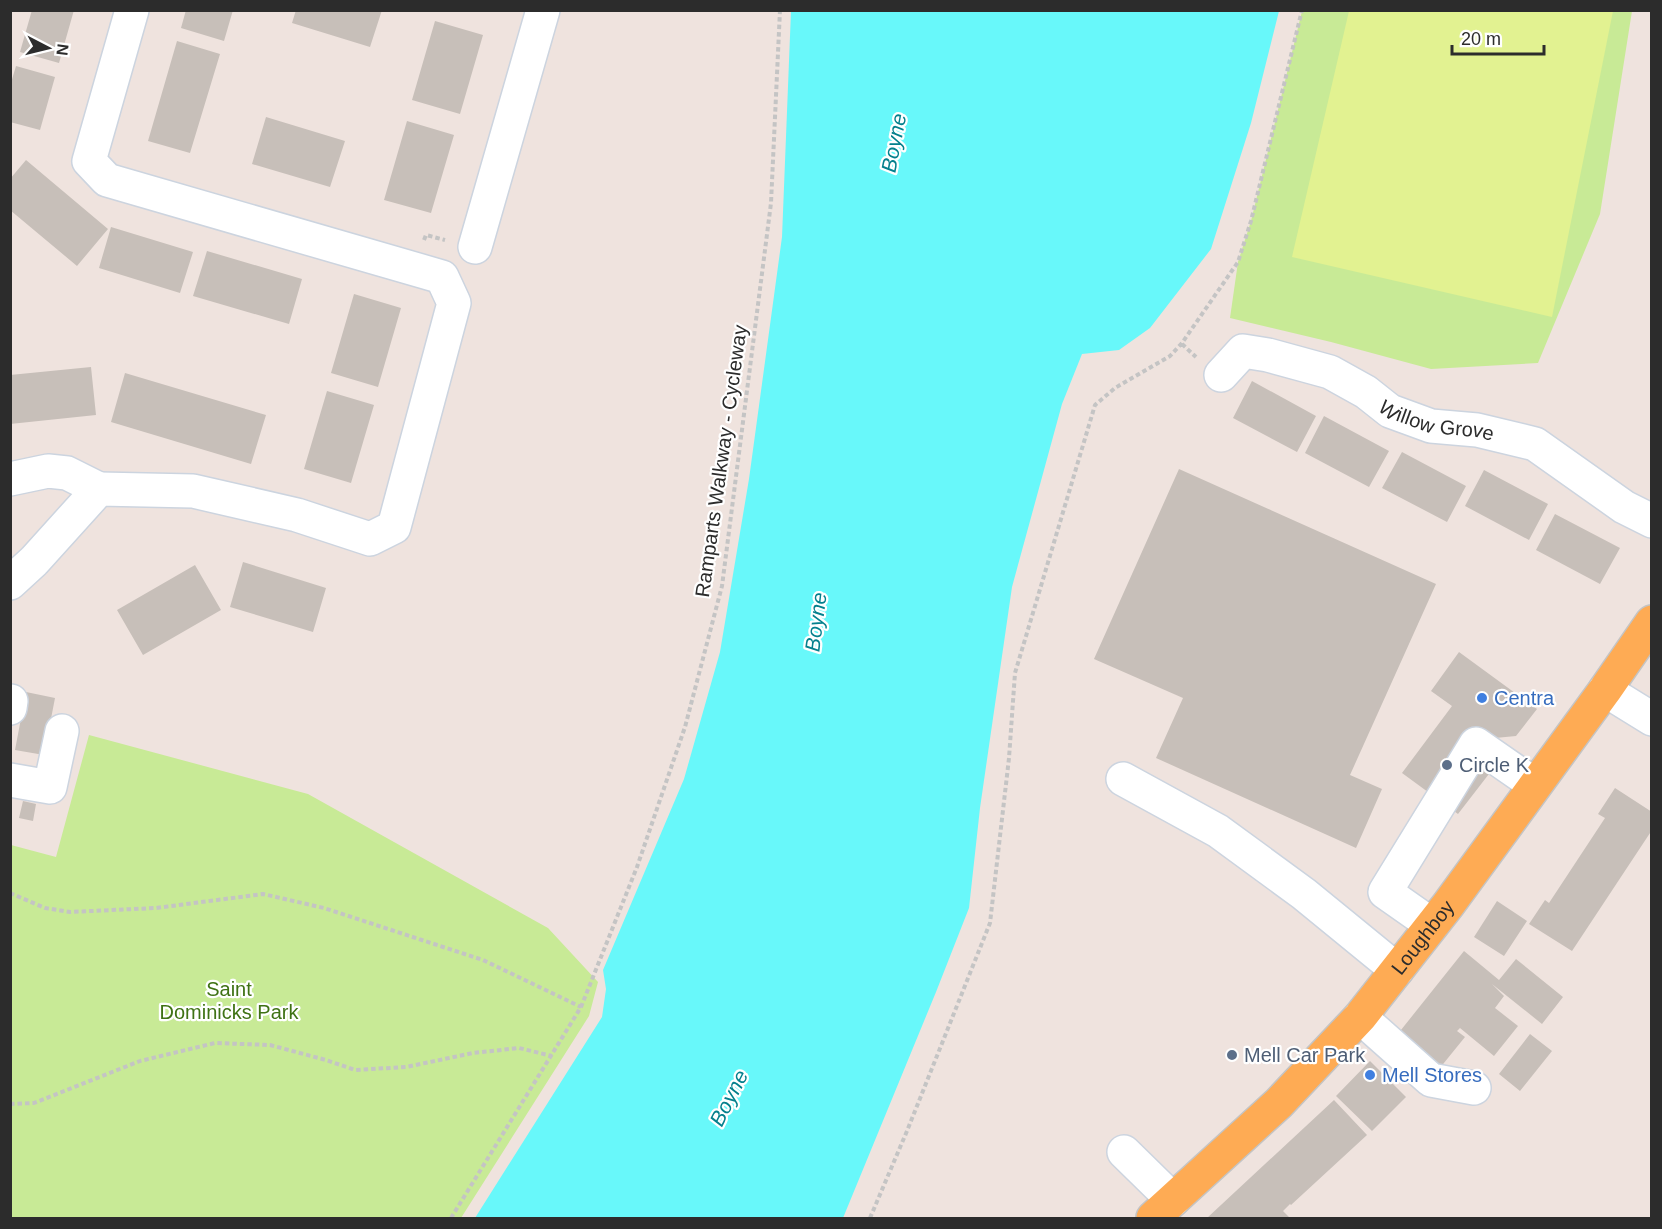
<svg xmlns="http://www.w3.org/2000/svg" width="1662" height="1229" viewBox="0 0 1662 1229" font-family="Arial,sans-serif">
	<style>
		.green { fill: #c8ea96 }
		.pitch { fill: #e2f291 }
		.water { fill: #68f8fa }
		.building { fill: #c7bfb9 }
		.lines { fill: none; stroke-linecap: round; stroke-linejoin: round }
		.minor-casing { stroke: #ccd4df; stroke-width: 36 }
		.major-casing { stroke: #c4c4c4; stroke-width: 36 }
		.path { stroke: #c4c4c4; stroke-width: 4; stroke-dasharray: 4.5 3; stroke-linecap: butt }
		.minor { stroke: #fff; stroke-width: 33 }
		.major { stroke: #feab54; stroke-width: 33 }
		.shop-dot { fill: #3f7fe0; stroke: #fff; stroke-width: 2 }
		.service-dot { fill: #5c6f8a; stroke: #fff; stroke-width: 2 }
		.labels { text-anchor: middle; stroke-width: 4.5; stroke-linejoin: round; paint-order: stroke }
		.street-label { font-size: 20px; fill: #2c2c2c; stroke: #fff }
		.shop-label { font-size: 20px; fill: #366cbe; stroke: #fff; text-anchor: start }
		.service-label { font-size: 20px; fill: #4e5e75; stroke: #fff; text-anchor: start }
		.park-label { font-size: 20px; fill: #3f7214; stroke: #fff }
		.water-label { font-size: 21px; font-style: italic; fill: #04808d; stroke: #fff }
	</style>
	<rect width="100%" height="100%" fill="#efe3de"/>
	<path class="green" d="M1302,11H1632L1600,214L1538,363L1431,369L1331,342L1230,318L1238,262L1251,221Z
		M89,735L308,794L548,928L598,982L589,1016L461,1218H11V845L56,857Z"/>
	<path class="pitch" d="M1349,11H1613L1552,317L1292,257Z"/>
	<path class="water" d="M791,11H1279L1251,123L1211,249L1150,328L1119,350L1082,354L1062,404L1012,587L980,808L969,908L936,992L843,1218H475L602,1017L606,989L603,970L684,779L720,652L749,479L782,237Z"/>
	<path class="building" d="M32,10H74L59,63L20,52Z
		M186,10H233L224,41L181,28Z
		M296,10H382L370,47L292,23Z
		M435,21L483,35L460,114L412,100Z
		M177,41L220,54L190,153L148,141Z
		M16,66L55,77L40,130L10,122V86Z
		M266,117L345,141L330,187L252,164Z
		M407,121L454,135L431,213L384,200Z
		M26,160L108,229L77,266L10,210V179Z
		M111,227L193,252L180,293L99,268Z
		M207,251L302,279L289,324L193,296Z
		M354,294L401,308L378,387L331,373Z
		M91,367L96,415L10,424V375Z
		M125,373L266,415L251,464L111,422Z
		M1252,381L1316,416L1297,452L1233,418Z
		M327,391L374,405L351,483L304,469Z
		M1324,416L1389,451L1369,487L1305,453Z
		M1402,452L1466,486L1447,522L1382,488Z
		M1179,469L1436,584L1350,775L1382,789L1356,848L1156,758L1183,698L1094,659Z
		M1484,470L1548,504L1529,540L1465,506Z
		M1555,514L1620,548L1600,584L1536,550Z
		M243,562L326,588L313,632L230,607Z
		M195,565L221,610L143,655L117,610Z
		M1459,652L1537,709L1516,736L1495,738L1492,770L1458,814L1402,773L1452,706L1431,691Z
		M26,692L55,698L44,755L15,750Z
		M1615,788L1652,812V830L1572,951L1529,924L1545,900L1549,903L1605,818L1598,814Z
		M23,801L36,804L33,821L19,818Z
		M1497,901L1527,921L1504,956L1474,937Z
		M1464,951L1499,980L1516,959L1563,997L1542,1024L1492,984L1504,996L1495,1008L1518,1026L1494,1056L1460,1028L1457,1031L1465,1037L1435,1074L1393,1040Z
		M1530,1034L1552,1051L1520,1091L1499,1074Z
		M1370,1061L1406,1097L1372,1131L1336,1096Z
		M1334,1100L1367,1135L1291,1205L1290,1204L1283,1211L1290,1218H1207Z"/>
	<g class="lines">
		<g class="minor-casing">
			<g id="minor">
				<path d="M475,247L543,10"/>
				<path id="s1" d="M1221,375L1243,351L1268,355L1330,372L1366,392L1390,411L1431,426L1477,430L1535,444L1624,507L1652,521"/>
				<path d="M10,479L48,471L67,473L99,489"/>
				<path d="M10,583L34,561L99,489L193,491L297,515L370,539L394,527L454,303L442,277L107,180L89,161L132,10"/>
				<path d="M1605,690L1652,719"/>
				<path d="M10,708L11,701"/>
				<path d="M1123,779L1218,831L1304,894L1397,970"/>
				<path d="M10,780L50,787L62,731"/>
				<path d="M1432,925L1385,892L1476,744L1535,785"/>
				<path d="M1360,1017L1431,1080L1474,1088"/>
				<path d="M1124,1152L1173,1200"/>
			</g>
		</g>
		<g class="major-casing">
			<g id="major">
				<path id="s2" d="M1153,1218L1279,1103L1360,1017L1448,905L1605,690L1652,622"/>
			</g>
		</g>
		<path class="path" d="M424,240L426,235L445,240
			M1182,344L1196,357
			M10,893L45,908L70,912L156,908L263,894L324,908L483,960L581,1007
			M10,1104L34,1103L140,1061L215,1043L270,1045L326,1060L355,1070L406,1067L473,1053L519,1048L552,1056
			M451,1218L581,1007L637,867L685,727L722,586L771,203L780,10
			M870,1218L907,1131L990,923L1009,758L1015,673L1095,405L1115,388L1170,356L1182,343L1238,262L1251,221L1302,10"/>
		<use href="#minor" class="minor"/>
		<use href="#major" class="major"/>
	</g>
	<g class="shop-dot">
		<circle cx="1482" cy="698" r="6"/>
		<circle cx="1370" cy="1075" r="6"/>
	</g>
	<g class="service-dot">
		<circle cx="1447" cy="765" r="6"/>
		<circle cx="1232" cy="1055" r="6"/>
	</g>
	<g class="labels">
		<g class="street-label">
			<text dy="7" stroke="none"><textPath href="#s1" startOffset="242">Willow Grove</textPath></text>
			<text transform="translate(721 461) rotate(-82)" y="7">Ramparts Walkway - Cycleway</text>
			<text dy="7" stroke="none"><textPath href="#s2" startOffset="390">Loughboy</textPath></text>
		</g>
		<g class="shop-label">
			<text x="1494" y="705">Centra</text>
			<text x="1382" y="1082">Mell Stores</text>
		</g>
		<g class="service-label">
			<text x="1459" y="772">Circle K</text>
			<text x="1244" y="1062">Mell Car Park</text>
		</g>
		<g class="park-label">
			<text x="229" y="996">Saint<tspan x="229" dy="23">Dominicks Park</tspan></text>
		</g>
		<g class="water-label">
			<text transform="translate(894 143) rotate(-79)" y="7">Boyne</text>
			<text transform="translate(816 622) rotate(-83)" y="7">Boyne</text>
			<text transform="translate(729 1098) rotate(-63)" y="7">Boyne</text>
		</g>
	</g>
	<rect width="1662" height="1229" fill="none" stroke="#2c2c2c" stroke-width="24"/>
	<g transform="translate(48 48) rotate(97)" stroke="#ffffff" stroke-width="4.5" paint-order="stroke">
	<path d="M0-4.5L10 22L0 15L-10 22Z" fill="#2c2c2c"/>
	<text y="-9" font-size="16" font-weight="bold" text-anchor="middle" fill="#2c2c2c">N</text>
	</g>
	<path d="M1452 45v9h92v-9" fill="none" stroke="#2c2c2c" stroke-width="3"/>
	<text x="1461" y="45" font-size="18" fill="#2c2c2c" stroke="#ffffff" stroke-width="4.5" paint-order="stroke">20 m</text>
</svg>
